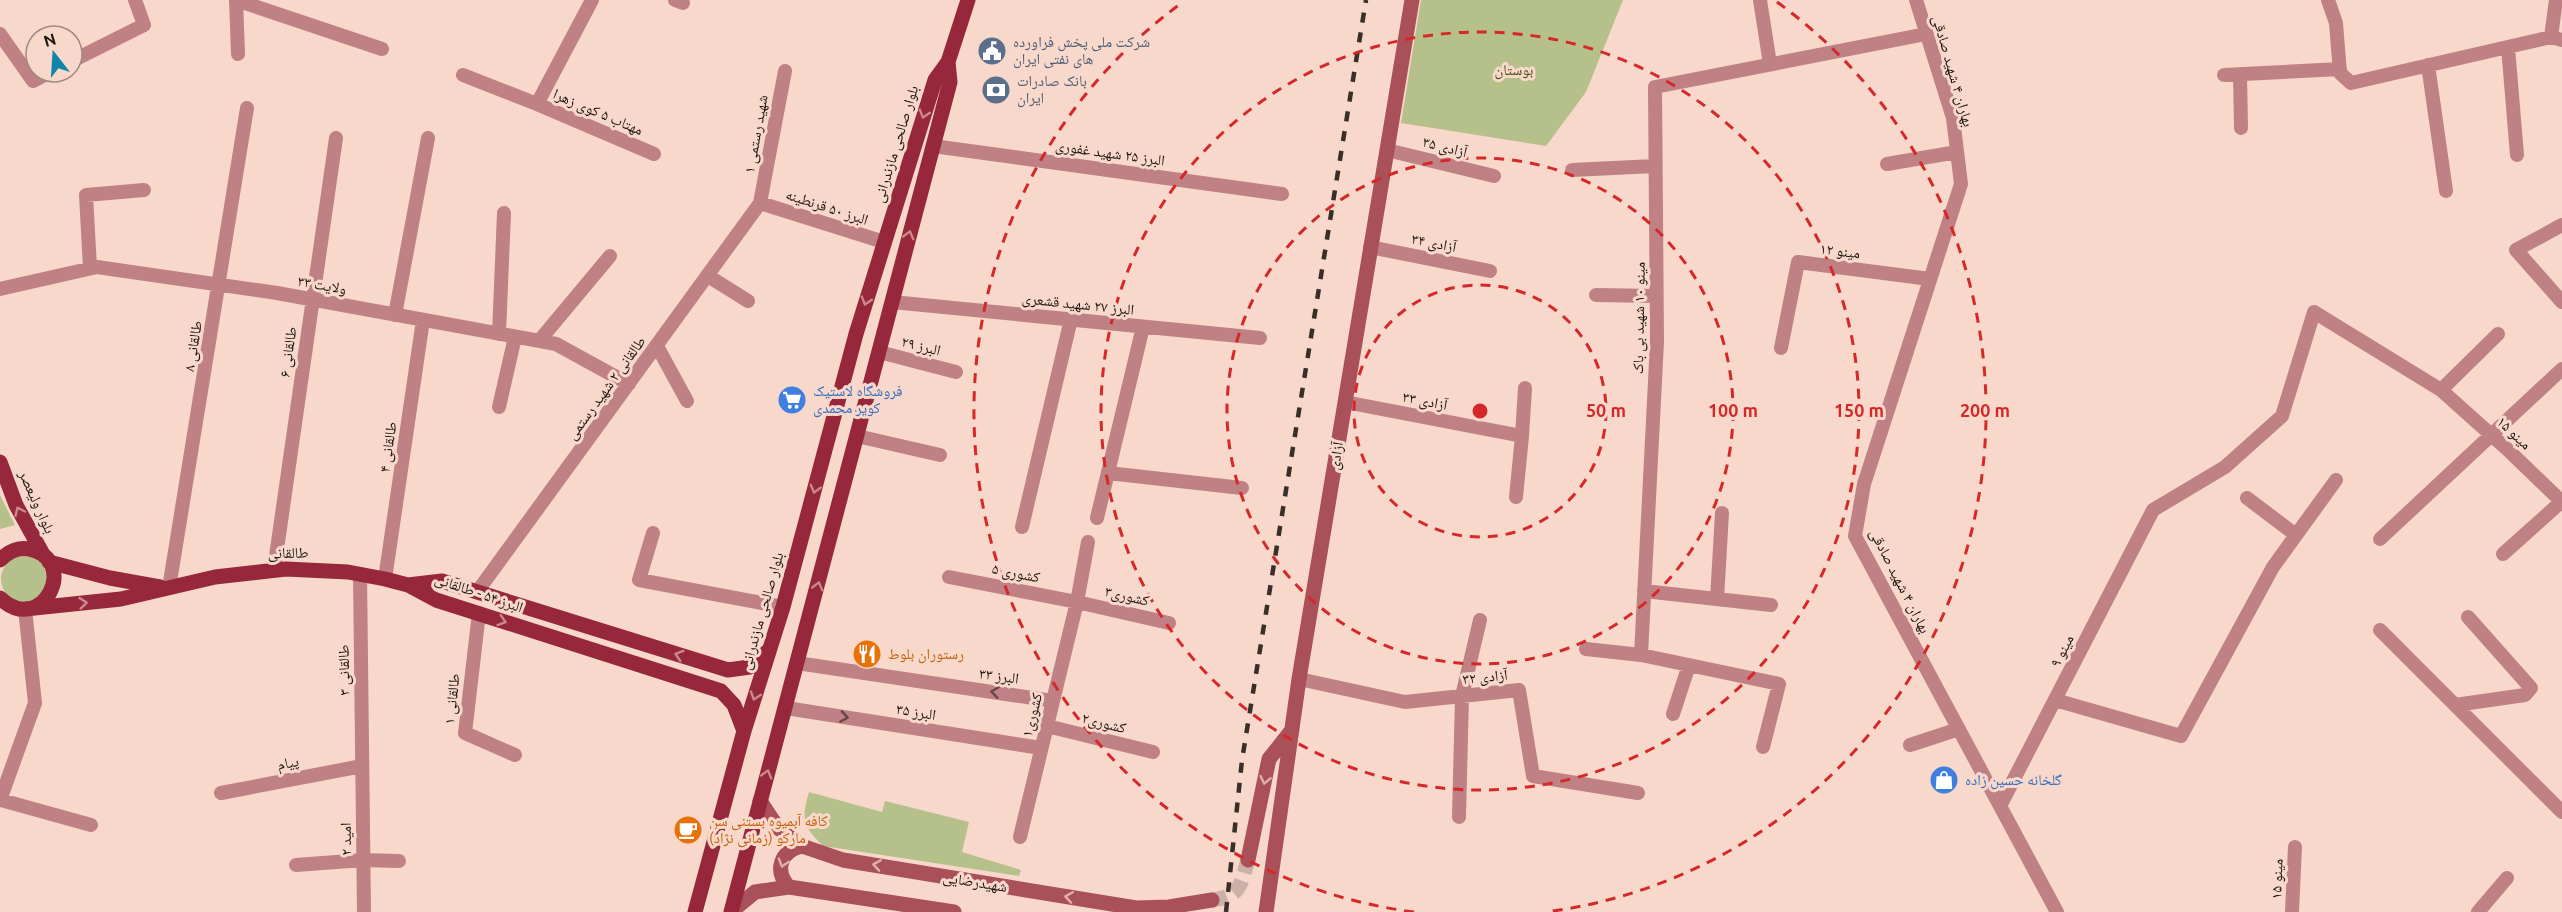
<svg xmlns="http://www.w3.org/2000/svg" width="2562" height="912" viewBox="0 0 2562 912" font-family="Ubuntu,'Noto Naskh Arabic',sans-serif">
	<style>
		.green { fill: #b5c08a }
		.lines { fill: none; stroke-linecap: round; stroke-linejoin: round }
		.secondary-tunnel { stroke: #ccb1a6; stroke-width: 15; stroke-dasharray: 15 8; stroke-linecap: butt }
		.minor { stroke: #bf8184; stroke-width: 14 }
		.secondary { stroke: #a95059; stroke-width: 15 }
		.primary { stroke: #97273a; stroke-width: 15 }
		.rail { stroke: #3a2e28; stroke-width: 4.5; stroke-dasharray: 10 10; stroke-linecap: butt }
		.oneway { stroke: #cc888a }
		.oneway2 { stroke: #684645 }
		.oneway3 { stroke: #e0afa9 }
		.ring { fill: none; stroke: #d62828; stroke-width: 3; stroke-dasharray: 10 8 }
		.labels { text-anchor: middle; stroke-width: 6; stroke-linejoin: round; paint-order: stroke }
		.service-label { font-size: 15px; fill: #4e5e75; stroke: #f7d8cb; text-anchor: start }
		.park-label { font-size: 15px; fill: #495213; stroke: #f7d8cb }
		.street-label { font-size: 15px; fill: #201611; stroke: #f7d8cb }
		.shop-label { font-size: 15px; fill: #366cbe; stroke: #f7d8cb; text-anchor: start }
		.food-label { font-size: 15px; fill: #c56008; stroke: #f7d8cb; text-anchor: start }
		.centre { fill: #d62828; stroke: #f7d8cb; stroke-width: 3 }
		.ring-label { font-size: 18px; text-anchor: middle; font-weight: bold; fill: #d62828; stroke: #f7d8cb; stroke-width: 6; stroke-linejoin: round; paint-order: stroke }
	</style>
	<rect width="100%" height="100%" fill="#f7d8cb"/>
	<path class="green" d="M1421,0H1623L1586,92L1546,146L1401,123Z
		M0,495L15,525L0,529Z
		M1 579a23 23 0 1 1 46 0a23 23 0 1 1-46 0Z
		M809,792L882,812L885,801L969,822L962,852L1021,870L1019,876L823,846C803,826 801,819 809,792Z"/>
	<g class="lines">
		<path class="secondary-tunnel" d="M1212,900C1241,896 1240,886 1248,860"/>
		<path class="minor" d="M236,0L382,49
			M236,0L238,54
			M592,0L537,104L654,154
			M675,0L683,3
			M1760,0L1770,64
			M1916,0L1953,118L1961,184L1864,484L1855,536L2057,912
			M2328,0L2336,23L2340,73L2351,83L2551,37L2562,40
			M0,34L33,81L50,72
			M2551,37L2556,0
			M2508,47L2517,155
			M72,61L144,25L135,0
			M2428,65L2446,191
			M2240,74L2241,128
			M463,75L537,104
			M2224,75L2340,69
			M933,146L1282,194
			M1387,150L1494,176
			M1887,164L1957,152
			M1572,170L1655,166
			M760,203L884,242
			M2562,225L2516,250L2562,302
			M1370,247L1490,271
			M90,268L86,195L144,190
			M708,276L748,301
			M0,289L97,267L277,293L556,344L629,384
			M1596,295L1656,296
			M892,302L1260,338
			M395,315L428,138
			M499,334L504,213
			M539,341L610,256
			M657,346L687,401
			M1781,348L1798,262L1930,279
			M879,352L956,372
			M2441,390L2498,334
			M1345,402L1522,436L1525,388
			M499,407L515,337
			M857,436L940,455
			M1108,473L1242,488
			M1516,497L1522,436
			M2247,498L2296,535
			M1097,518L1143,327
			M1022,527L1071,319
			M653,533L639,580L783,607
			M2380,539L2562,369
			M2503,554L2561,502
			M274,570L336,138
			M360,574L364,912
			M949,577L1077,602L1169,623
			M385,579L423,320
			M169,588L247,108
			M1644,591L1771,605
			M477,592L760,203L785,71
			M1717,599L1722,513
			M479,613L465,733L515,755
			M2380,630L2562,812
			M1586,649L1641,655
			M797,663L1053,701
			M1299,679L1405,702L1519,690L1533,776L1638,793
			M2055,700L2181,736L2273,567L2336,480
			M2455,705L2525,695L2531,688L2468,617
			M786,708L1041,748
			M1673,714L1689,665
			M1047,726L1153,752
			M1910,745L1959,729
			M1763,747L1779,684L1641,655L1657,342L1655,87L1926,34
			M221,793L362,766
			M0,800L35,703L25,609
			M1,800L91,825
			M2000,806L2153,510L2225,467L2282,416L2314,312L2441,390L2507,449L2562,502
			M1459,817L1462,696L1480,620
			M1020,837L1077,602L1088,542
			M296,865L363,860L399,861
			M2292,912L2295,847
			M2478,912L2507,878"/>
		<path class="secondary" d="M760,801L778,828L802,846L843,860L1136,908L1169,907L1212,900
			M1248,860L1269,759L1292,730
			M789,887C774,871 780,851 802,846
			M732,911L755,892L789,887L954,912
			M1266,912L1299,679L1412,0"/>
		<path class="primary" d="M0,462L16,505L44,556
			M0,560C8,552 17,547 29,549C81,560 42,638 0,598
			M49,562L110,578L160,587
			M408,585L442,581L728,670L750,667L769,650
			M25,609L121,599L215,577L286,569L348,572L385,579L408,585L436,600L721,691L734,705L744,731
			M695,912L744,731L783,607L856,334L935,80L948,62L968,0
			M731,912L950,82L948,62"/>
		<path class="rail" d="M1226,912L1242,760L1366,0"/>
	</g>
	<defs><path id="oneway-chevron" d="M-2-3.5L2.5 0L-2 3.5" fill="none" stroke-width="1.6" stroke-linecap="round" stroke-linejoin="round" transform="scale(1.5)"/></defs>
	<g class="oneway">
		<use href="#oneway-chevron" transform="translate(924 114) rotate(107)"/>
		<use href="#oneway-chevron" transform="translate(909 235) rotate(-75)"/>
		<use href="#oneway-chevron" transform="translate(866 301) rotate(107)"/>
		<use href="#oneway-chevron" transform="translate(815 489) rotate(105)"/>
		<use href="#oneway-chevron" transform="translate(19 511) rotate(-115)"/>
		<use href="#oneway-chevron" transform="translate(818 586) rotate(-75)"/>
		<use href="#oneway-chevron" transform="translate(83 603) rotate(-6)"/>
		<use href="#oneway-chevron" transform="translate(502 621) rotate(18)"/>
		<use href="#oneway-chevron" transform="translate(679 655) rotate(-163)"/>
		<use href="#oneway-chevron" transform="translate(755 696) rotate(108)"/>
		<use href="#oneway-chevron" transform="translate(767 774) rotate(-74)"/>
	</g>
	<g class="oneway2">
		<use href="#oneway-chevron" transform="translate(995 692) rotate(-172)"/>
		<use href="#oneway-chevron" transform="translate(844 717) rotate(9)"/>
	</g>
	<g class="oneway3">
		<use href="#oneway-chevron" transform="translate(1265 780) rotate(102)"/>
		<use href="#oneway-chevron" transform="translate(783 863) rotate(107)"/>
		<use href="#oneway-chevron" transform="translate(877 865) rotate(-171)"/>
		<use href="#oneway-chevron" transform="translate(1069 897) rotate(-171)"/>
	</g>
	<g class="ring">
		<circle cx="1480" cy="411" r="126"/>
		<circle cx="1480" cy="411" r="253"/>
		<circle cx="1480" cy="411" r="379"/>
		<path d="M1414 912A505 505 0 0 1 1183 2M1777 2A505 505 0 0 1 1546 912"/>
	</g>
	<defs>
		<g id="civic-disc" transform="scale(1.5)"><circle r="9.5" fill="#5c6f8a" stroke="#f7d8cb"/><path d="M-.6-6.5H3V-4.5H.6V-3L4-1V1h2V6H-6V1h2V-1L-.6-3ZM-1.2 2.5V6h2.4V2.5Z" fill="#fff"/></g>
		<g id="bank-disc" transform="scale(1.5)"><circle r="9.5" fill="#5c6f8a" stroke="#f7d8cb"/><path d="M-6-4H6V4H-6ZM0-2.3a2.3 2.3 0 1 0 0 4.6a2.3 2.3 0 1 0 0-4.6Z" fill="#fff"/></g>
		<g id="supermarket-disc" transform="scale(1.5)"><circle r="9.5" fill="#3f7fe0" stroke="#f7d8cb"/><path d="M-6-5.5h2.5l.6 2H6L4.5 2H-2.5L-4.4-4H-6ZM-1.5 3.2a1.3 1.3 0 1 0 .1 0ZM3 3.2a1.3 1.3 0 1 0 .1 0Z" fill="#fff"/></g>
		<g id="restaurant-disc" transform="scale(1.5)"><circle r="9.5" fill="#e8710a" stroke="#f7d8cb"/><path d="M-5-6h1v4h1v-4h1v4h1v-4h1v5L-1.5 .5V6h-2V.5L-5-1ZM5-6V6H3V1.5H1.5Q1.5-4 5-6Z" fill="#fff"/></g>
		<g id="shop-disc" transform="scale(1.5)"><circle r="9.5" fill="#3f7fe0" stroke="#f7d8cb"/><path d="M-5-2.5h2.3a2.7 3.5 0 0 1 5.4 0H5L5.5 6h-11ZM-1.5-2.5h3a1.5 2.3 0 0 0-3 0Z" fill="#fff"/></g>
		<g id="cafe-disc" transform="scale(1.5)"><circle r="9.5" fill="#e8710a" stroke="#f7d8cb"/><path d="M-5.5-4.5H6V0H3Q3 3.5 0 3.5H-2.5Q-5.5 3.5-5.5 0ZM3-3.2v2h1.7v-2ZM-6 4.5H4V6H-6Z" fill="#fff"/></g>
	</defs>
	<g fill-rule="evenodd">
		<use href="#civic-disc" x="992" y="51"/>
		<use href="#bank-disc" x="996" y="90"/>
		<use href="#supermarket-disc" x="792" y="400"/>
		<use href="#restaurant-disc" x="867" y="654"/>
		<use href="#shop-disc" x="1944" y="780"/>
		<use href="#cafe-disc" x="688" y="830"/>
	</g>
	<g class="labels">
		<g class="service-label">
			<text x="1013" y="47">شرکت ملی پخش فراورده<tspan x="1013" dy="17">های نفتی ایران</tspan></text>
			<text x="1017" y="86">بانک صادرات<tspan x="1017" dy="17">ایران</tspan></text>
		</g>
		<g class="park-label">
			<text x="1514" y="75">بوستان</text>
		</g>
		<g class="street-label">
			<text transform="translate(1953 71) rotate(74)" y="5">بهاران ۴ شهید صادقی</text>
			<text transform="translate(598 112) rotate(23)" y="5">مهتاب ۵ کوی زهرا</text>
			<text transform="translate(756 134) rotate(-80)" y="5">شهید رستمی ۱</text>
			<text transform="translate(896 144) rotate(-73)" y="5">بلوار صالحی مازندرانی</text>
			<text transform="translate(1445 147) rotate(14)" y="5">آزادی ۳۵</text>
			<text transform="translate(1110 153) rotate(8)" y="5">البرز ۲۵ شهید غفوری</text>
			<text transform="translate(827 207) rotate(18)" y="5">البرز ۵۰ قرنطینه</text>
			<text transform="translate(1434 243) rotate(11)" y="5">آزادی ۳۴</text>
			<text transform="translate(1840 251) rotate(7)" y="5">مینو ۱۲</text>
			<text transform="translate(322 285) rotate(10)" y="5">ولایت ٣۳</text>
			<text transform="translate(1078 304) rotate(6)" y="5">البرز ۲۷ شهید قشعری</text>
			<text transform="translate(1639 318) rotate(-89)" y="5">مینو ۱۰ شهید بی باک</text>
			<text transform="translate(193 346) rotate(-81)" y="5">طالقانی ۸</text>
			<text transform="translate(921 346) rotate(14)" y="5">البرز ۲۹</text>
			<text transform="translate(288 352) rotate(-82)" y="5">طالقانی ۶</text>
			<text transform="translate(606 388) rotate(-54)" y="5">طالقانی ۲ شهید رستمی</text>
			<text transform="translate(1425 401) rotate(11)" y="5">آزادی ۳۳</text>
			<text transform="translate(2514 433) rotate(43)" y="5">مینو ۱۵</text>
			<text transform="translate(388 447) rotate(-82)" y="5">طالقانی ۴</text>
			<text transform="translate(1336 456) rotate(-81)" y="5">آزادی</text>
			<text transform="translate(37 502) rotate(66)" y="5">بلوار ولیعصر</text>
			<text transform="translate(288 553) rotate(-1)" y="5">طالقانی</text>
			<text transform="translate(1016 573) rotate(11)" y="5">کشوری ۵</text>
			<text transform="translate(1900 581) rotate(63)" y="5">بهاران ۴ شهید صادقی</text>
			<text transform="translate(479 593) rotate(19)" y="5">البرز ۵۴ - طالقانی</text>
			<text transform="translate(1127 596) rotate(13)" y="5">کشوری۳</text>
			<text transform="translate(762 611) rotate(-74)" y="5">بلوار صالحی مازندرانی</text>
			<text transform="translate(2062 651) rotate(-63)" y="5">مینو ۹</text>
			<text transform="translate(344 670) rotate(-91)" y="5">طالقانی ۳</text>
			<text transform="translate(999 676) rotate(8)" y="5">البرز ۳۳</text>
			<text transform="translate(1485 677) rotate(-6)" y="5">آزادی ۳۲</text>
			<text transform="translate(452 699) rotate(-84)" y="5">طالقانی ۱</text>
			<text transform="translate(916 712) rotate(9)" y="5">البرز ۳۵</text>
			<text transform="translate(1032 715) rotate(-76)" y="5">کشوری۱</text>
			<text transform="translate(1104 723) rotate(14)" y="5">کشوری۲</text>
			<text transform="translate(288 763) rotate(-11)" y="5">پیام</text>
			<text transform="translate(346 839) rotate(-91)" y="5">امید ۲</text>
			<text transform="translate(2277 879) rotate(-88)" y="5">مینو ۱۵</text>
			<text transform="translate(975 882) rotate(9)" y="5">شهیدرضایی</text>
		</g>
		<g class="shop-label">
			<text x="813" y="396">فروشگاه لاستیک<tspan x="813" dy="17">کویر محمدی</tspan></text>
			<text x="1965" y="785">گلخانه حسین زاده</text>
		</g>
		<g class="food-label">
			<text x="888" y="659">رستوران بلوط</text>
			<text x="709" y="826">کافه آبمیوه بستنی سن<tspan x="709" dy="17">مارکو (زمانی نژاد)</tspan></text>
		</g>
	</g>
	<circle cx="1480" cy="411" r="9" class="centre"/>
	<g class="ring-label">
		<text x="1606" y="417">50 m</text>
		<text x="1733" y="417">100 m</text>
		<text x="1859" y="417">150 m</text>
		<text x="1985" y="417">200 m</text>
	</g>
	<g transform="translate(54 54) rotate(343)"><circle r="28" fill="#f7d8cb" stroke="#a18a81" stroke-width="1.5"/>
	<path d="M0-4.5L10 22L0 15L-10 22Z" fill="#1085aa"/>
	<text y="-9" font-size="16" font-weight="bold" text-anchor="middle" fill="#201611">N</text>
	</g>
</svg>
